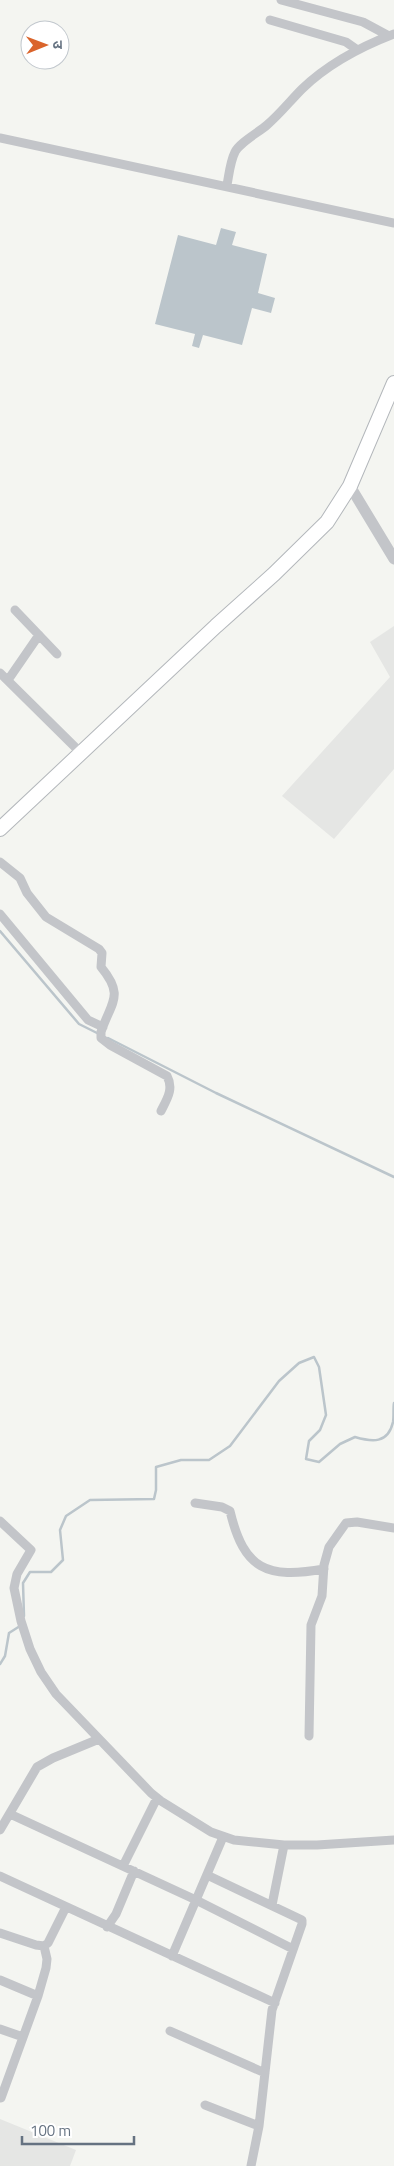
<svg xmlns="http://www.w3.org/2000/svg" width="394" height="2166" viewBox="0 0 394 2166" font-family="'Titillium Web','Noto Sans Devanagari',sans-serif">
	<style>
		.built { fill: #e5e6e4 }
		.water { fill: #bbc5cb }
		.lines { fill: none; stroke-linecap: round; stroke-linejoin: round }
		.stream { stroke: #bbc5cb; stroke-width: 2.5 }
		.primary-casing { stroke: #b3b7bb; stroke-width: 16 }
		.minor { stroke: #c3c5c9; stroke-width: 9 }
		.tertiary { stroke: #c3c5c9; stroke-width: 11 }
		.primary { stroke: #fff; stroke-width: 14 }
	</style>
	<rect width="100%" height="100%" fill="#f4f5f1"/>
	<path class="built" d="M394,626V769L334,839L282,796L390,677L370,642Z
		M0,2119L76,2150L70,2166H0Z"/>
	<path class="water" d="M221,228L236,232L232,245L267,254L258,293L275,298L271,313L252,308L242,345L203,335L199,348L192,346L195,334L155,324L178,235L216,245Z"/>
	<g class="lines">
		<path class="stream" d="M0,931L79,1024L97,1033
			M108,1038L216,1093L394,1177
			M24,1616L23,1583L30,1572H51L63,1560L60,1530L66,1516L90,1500L154,1499L156,1490V1467L181,1460H209L230,1446L279,1381L299,1363L314,1357L319,1367L326,1415L320,1430L309,1441L306,1459L319,1462L340,1444L355,1437C372,1442 388,1444 393,1422C394,1416 393,1408 394,1403
			M0,1664L5,1656L9,1633L20,1626"/>
		<g class="primary-casing">
			<path id="primary" d="M0,829L216,626L274,574L327,522L350,486L394,383"/>
		</g>
		<path class="minor" d="M281,0L363,22L389,36
			M270,20L346,42L356,49
			M0,138L394,223
			M227,185C229,175 230,162 235,152C239,143 259,132 267,125C280,114 290,101 302,89C329,63 360,47 394,34
			M15,610L57,654
			M0,673L80,752
			M8,680L39,635
			M0,862L20,878L27,893L46,917L99,949L102,953L101,967C125,996 111,1002 101,1032V1038L110,1045L167,1076C174,1089 167,1099 161,1111
			M0,914L88,1020L103,1027
			M195,1503L222,1507L230,1511C244,1570 267,1579 324,1569
			M0,1521L31,1550L17,1574L14,1588L21,1621L30,1649L41,1672L56,1694L151,1793L161,1801L211,1832L234,1840L284,1845H317L394,1840
			M309,1736L311,1625L322,1596L324,1565L329,1547L346,1523L357,1522L394,1528
			M10,1814L196,1900L293,1949
			M0,1830L37,1767L53,1758L99,1739
			M123,1866L157,1798
			M207,1875L302,1920V1924L272,2010L259,2126L251,2166
			M0,1876L275,2003
			M272,1905L284,1845
			M107,1927L116,1914L134,1871
			M0,1933L36,1945L44,1946L48,1943L66,1907
			M172,1956L223,1837
			M0,1980L38,1996
			M0,2029L23,2037
			M170,2031L265,2073
			M1,2098L38,1996L46,1968L47,1959L44,1946
			M205,2105L259,2126"/>
		<path class="tertiary" d="M350,486L394,559"/>
		<use href="#primary" class="primary"/>
	</g>
	<g transform="translate(45 45) rotate(89)"><circle r="24" fill="#ffffff" stroke="#c1c7cd"/>
	<path d="M0-4L9 19L0 12L-9 19Z" fill="#da642b"/>
	<text y="-8" font-size="14" font-weight="bold" text-anchor="middle" fill="#657281">उ</text>
	</g>
	<path d="M22 2136v8h112v-8" fill="none" stroke="#657281" stroke-width="2.5"/>
	<text x="30" y="2136" font-size="15" fill="#657281" stroke="#ffffff" stroke-width="4" paint-order="stroke">100 m</text>
</svg>
